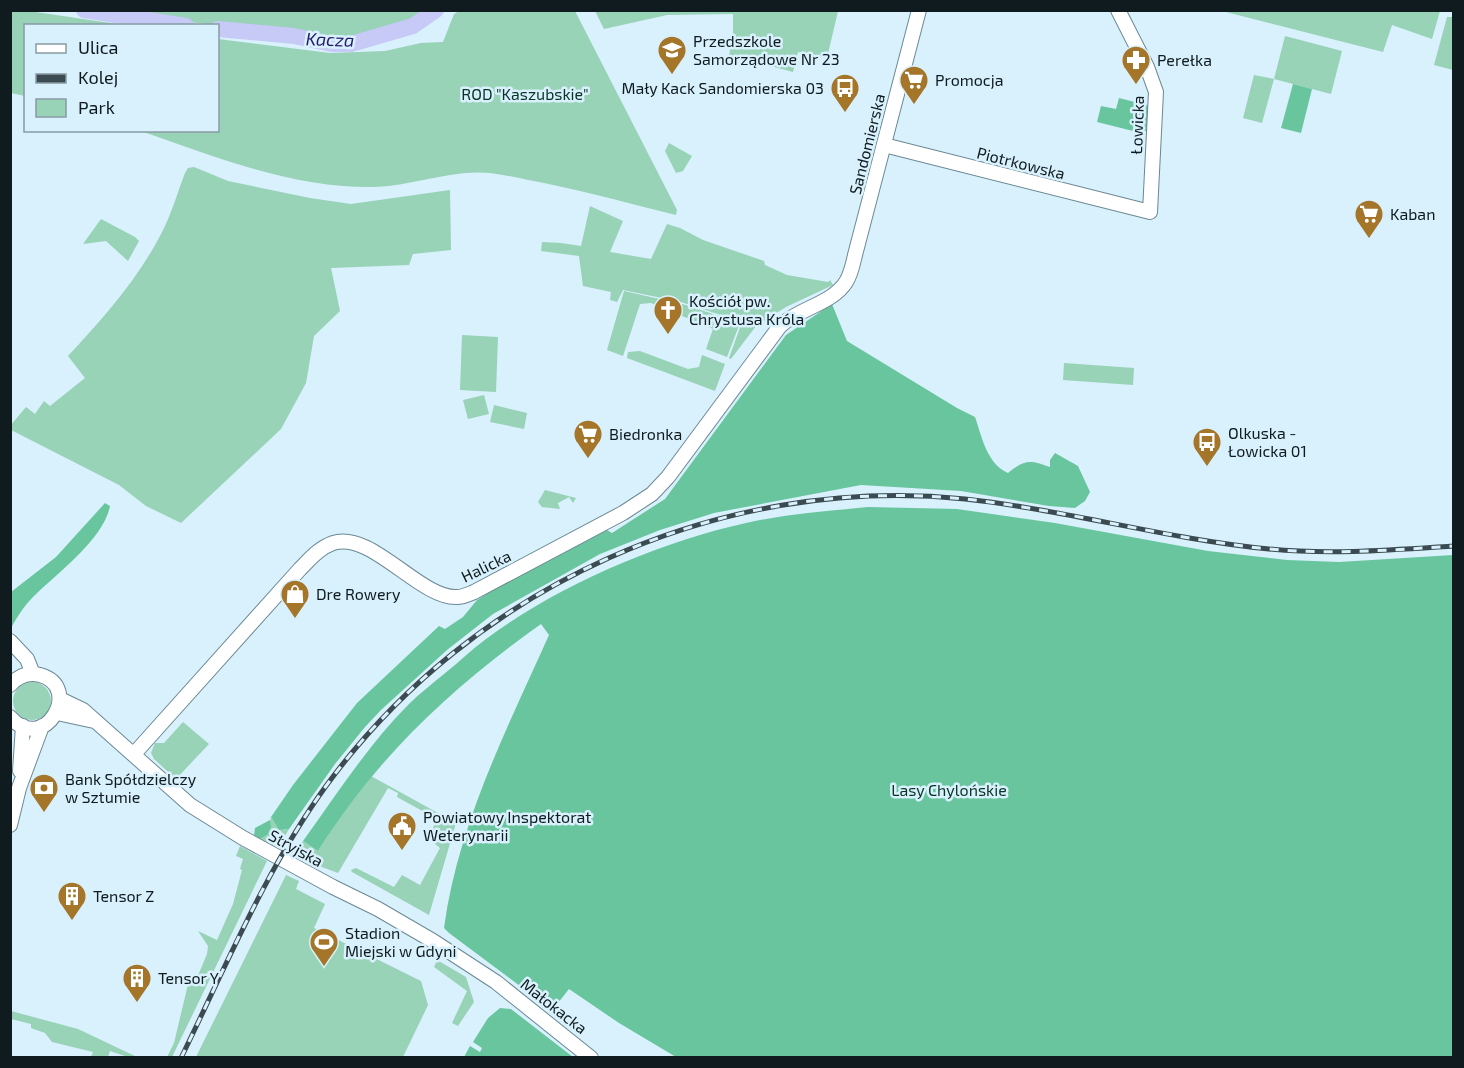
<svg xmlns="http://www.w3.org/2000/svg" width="1464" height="1068" viewBox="0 0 1464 1068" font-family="'Exo 2',sans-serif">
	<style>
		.green { fill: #98d2b7 }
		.forest { fill: #69c59d }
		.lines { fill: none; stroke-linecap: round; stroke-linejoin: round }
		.river { stroke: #c7c9f7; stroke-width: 16 }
		.secondary-casing { stroke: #6b8994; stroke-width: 16 }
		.secondary { stroke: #fff; stroke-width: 14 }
		.rail-casing { stroke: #3c4b51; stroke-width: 5 }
		.rail { stroke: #d8f1fc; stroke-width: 3; stroke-dasharray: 9; stroke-linecap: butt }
		.labels { text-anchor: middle; stroke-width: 5; stroke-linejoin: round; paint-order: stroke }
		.poi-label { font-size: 16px; fill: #0f1b1f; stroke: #d8f1fc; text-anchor: start }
		.park-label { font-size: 16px; fill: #0a3525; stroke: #d8f1fc }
		.street-label { font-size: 16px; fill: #0f1b1f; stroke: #d8f1fc }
		.water-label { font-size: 18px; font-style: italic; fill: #29196e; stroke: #d8f1fc }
	</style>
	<rect width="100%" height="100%" fill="#d8f1fc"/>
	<path class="green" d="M10,11H29L124,25L26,26L25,96L11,93Z
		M120,11H430L420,19L406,25L373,35L345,38L187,22Z
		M459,11H575L677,210L676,215C632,204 588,192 544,183C526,180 508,175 490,173C451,169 413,186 373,187C293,188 215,157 141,131L218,130V39L330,53L385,51L421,43L443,42L454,14Z
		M595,11H838L827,58L798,52L793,72L729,55L733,38V14L667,15L604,29Z
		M1222,11H1440L1432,39L1392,25L1383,52Z
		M1447,17H1453V70L1434,65Z
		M1285,36L1342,51L1331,94L1274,79L1262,123L1243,118L1254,75L1274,79Z
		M669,143L692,156L683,171L676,173L665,151Z
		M194,167L228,181L310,198L351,204L450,190L451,250L413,254L409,265L331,268L340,311L314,336L306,383L281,429L181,523L146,506L119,485L11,430L10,426L26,407L35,414L44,401L50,406L85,378L68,356C105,316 141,276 165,226C173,209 178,191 185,173L188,168Z
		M590,206L623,221L610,252L651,259L667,224L680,228L703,240L764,261L765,265L787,275L828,282L830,280L833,285L786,307L756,326L731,359L729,358L742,322L681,302L623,290L617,302L610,300L611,292L583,286L579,256L541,251L542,242L561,243L581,246Z
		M101,219L135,237L139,241L128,261L106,241L83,244Z
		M624,291L686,305L740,323L727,357L706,349L713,329L651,303L640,304L623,356L607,350Z
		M462,335L498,337L496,392L460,390Z
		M640,351L688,369L699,367L702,355L725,364L715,391L627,358L628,352Z
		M1064,363L1134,368L1133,385L1063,380Z
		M484,395L489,414L468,419L463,400Z
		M494,405L527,413L524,429L490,422Z
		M545,490L576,498L573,503L569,497L558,503L560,509L542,507L538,502Z
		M13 701a19 19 0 1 1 38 0a19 19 0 1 1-38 0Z
		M183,722L209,744L176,779L154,759L151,753L155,743H164Z
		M371,776L456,823L429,915L352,872L351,870L356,868L394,887L402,875L420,885L440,848L435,844L433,828L437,819L397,797L398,793L388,788L338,873L292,856L303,841L318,851L337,820Z
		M271,817L279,830L289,829L285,836L278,837L273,841V846L260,839L267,835Z
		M240,846L267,861L172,1057H167L174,1043L190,976L197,978L207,954L208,946L198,931L217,940L233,904L242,870L240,869L243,859L236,856Z
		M286,875L299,881L296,889L325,904L314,928L421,981L428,1005L403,1057H196Z
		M437,960L466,977L474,1002L458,1026L452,1023L467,991L434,967Z
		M11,1011L78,1029L137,1057H128L110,1051L108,1057H91L93,1052L52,1042L45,1033L31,1028V1024L11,1019Z"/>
	<path class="forest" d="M1293,84L1312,89L1301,133L1281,128Z
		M1119,98L1151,106L1150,131H1133L1097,122L1101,106L1116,109Z
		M832,304L847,341L957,408L975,417C982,437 987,464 1008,473C1025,459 1030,460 1050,467V460L1055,453L1078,466L1090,492L1085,501L1075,508L1049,506L961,491L861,485L714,513L660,530L600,554L493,614L447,650L381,710L365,727L335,764L289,829L279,830L271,817L293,785L357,703L439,626L445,629L463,617L477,600L488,593L598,533L607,530L612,533L665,499L786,335Z
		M105,503L110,506C104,539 56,574 33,597C24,606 17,617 11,628V592L56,557Z
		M868,507L957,509L1055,523L1208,551L1287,560L1339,562L1453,555V1057H676L619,1023L569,989L558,1003L557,1012L552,1010L449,933L444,928C458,824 507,729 549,635L541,624C452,687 376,758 318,851L303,841C337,794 368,745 409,704C420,693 432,684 444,674C458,663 471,650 486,639C557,586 659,542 746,523C786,514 828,511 868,507Z
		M270,820L271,827L267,835L260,839L254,835L255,828Z
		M500,1008L511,1009L573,1057H464L470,1046L480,1052L482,1048L473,1042L488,1018Z"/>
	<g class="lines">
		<path class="river" d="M84,10L186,26
			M218,29L294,36L332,44H351L413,26L436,10"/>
		<g class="secondary-casing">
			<path id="secondary" d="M884,145L1150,212L1156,92L1147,67L1118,10
				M10,641L27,659L33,674
				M10,685C18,676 28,672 40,675C84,687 44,756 10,717
				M60,699L83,710L190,805L243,838L333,887L378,909L433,941L496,982L591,1058
				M57,713L94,721
				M134,754L300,569C310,559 319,548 333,543C371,530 420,599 457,597C463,597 469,594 474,592L623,513L652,494L668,477L780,326C799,308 832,304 846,282C851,274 853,264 855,255L919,10
				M20,771L23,726
				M10,825L19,788L42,726"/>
		</g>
		<use href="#secondary" class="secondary"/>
		<g class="rail-casing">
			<path id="rail" d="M181,1058C226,966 266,869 326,786C471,587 719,474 965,499C1067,510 1167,539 1269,549C1331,555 1392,550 1454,546"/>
		</g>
		<use href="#rail" class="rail"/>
	</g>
	<defs>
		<g id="school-pin" transform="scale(1.5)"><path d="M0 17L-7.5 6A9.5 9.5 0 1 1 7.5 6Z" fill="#a5752a" stroke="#d8f1fc"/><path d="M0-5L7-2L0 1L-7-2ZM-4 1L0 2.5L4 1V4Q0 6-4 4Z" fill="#fff"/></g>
		<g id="pharmacy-pin" transform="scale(1.5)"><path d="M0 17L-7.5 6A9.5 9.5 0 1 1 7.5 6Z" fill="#a5752a" stroke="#d8f1fc"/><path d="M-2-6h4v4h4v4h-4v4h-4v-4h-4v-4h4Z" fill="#fff"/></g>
		<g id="supermarket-pin" transform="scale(1.5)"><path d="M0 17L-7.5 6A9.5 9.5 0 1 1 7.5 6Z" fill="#a5752a" stroke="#d8f1fc"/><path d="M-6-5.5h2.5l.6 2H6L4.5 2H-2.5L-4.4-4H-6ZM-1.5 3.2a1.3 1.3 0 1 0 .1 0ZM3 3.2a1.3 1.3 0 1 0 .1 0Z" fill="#fff"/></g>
		<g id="bus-pin" transform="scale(1.5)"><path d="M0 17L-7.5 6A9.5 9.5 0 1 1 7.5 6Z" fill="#a5752a" stroke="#d8f1fc"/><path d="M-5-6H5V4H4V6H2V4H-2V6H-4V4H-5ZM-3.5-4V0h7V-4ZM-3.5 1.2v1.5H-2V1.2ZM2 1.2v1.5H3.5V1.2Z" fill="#fff"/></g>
		<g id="church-pin" transform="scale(1.5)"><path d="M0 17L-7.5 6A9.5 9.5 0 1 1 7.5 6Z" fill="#a5752a" stroke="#d8f1fc"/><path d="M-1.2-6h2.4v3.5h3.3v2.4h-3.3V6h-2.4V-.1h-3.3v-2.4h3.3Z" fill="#fff"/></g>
		<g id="shop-pin" transform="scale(1.5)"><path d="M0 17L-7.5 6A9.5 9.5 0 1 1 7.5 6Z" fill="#a5752a" stroke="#d8f1fc"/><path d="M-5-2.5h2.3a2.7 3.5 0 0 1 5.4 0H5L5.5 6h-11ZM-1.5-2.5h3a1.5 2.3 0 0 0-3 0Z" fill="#fff"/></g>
		<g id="bank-pin" transform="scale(1.5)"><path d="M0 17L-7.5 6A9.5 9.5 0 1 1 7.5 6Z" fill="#a5752a" stroke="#d8f1fc"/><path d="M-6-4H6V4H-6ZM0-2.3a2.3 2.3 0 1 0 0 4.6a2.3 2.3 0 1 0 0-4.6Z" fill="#fff"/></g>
		<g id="civic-pin" transform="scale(1.5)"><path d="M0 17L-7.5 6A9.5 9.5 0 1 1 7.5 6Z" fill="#a5752a" stroke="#d8f1fc"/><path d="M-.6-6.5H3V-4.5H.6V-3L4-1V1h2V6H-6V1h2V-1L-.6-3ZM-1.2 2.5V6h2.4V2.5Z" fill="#fff"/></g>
		<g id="building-pin" transform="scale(1.5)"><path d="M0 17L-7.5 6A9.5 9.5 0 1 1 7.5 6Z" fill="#a5752a" stroke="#d8f1fc"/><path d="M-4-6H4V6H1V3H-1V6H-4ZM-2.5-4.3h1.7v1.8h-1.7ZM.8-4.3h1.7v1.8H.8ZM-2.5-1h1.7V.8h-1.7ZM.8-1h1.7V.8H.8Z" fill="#fff"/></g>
		<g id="stadium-pin" transform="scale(1.5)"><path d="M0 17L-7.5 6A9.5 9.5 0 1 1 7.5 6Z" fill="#a5752a" stroke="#d8f1fc"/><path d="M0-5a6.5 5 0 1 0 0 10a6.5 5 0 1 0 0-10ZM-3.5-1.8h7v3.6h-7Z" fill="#fff"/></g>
	</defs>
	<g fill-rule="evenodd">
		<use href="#school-pin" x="672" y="50"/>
		<use href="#pharmacy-pin" x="1136" y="60"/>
		<use href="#supermarket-pin" x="914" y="80"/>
		<use href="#bus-pin" x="845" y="88"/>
		<use href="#supermarket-pin" x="1369" y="214"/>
		<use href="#church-pin" x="668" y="310"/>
		<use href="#supermarket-pin" x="588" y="434"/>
		<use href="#bus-pin" x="1207" y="442"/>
		<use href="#shop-pin" x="295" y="594"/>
		<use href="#bank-pin" x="44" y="788"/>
		<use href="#civic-pin" x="402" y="826"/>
		<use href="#building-pin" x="72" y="896"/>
		<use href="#stadium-pin" x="324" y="942"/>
		<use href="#building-pin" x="137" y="978"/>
	</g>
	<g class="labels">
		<g class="poi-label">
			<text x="693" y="47">Przedszkole<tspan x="693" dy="18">Samorządowe Nr 23</tspan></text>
			<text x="1157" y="66">Perełka</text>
			<text x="935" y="86">Promocja</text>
			<text x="824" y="94" text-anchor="end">Mały Kack Sandomierska 03</text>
			<text x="1390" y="220">Kaban</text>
			<text x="689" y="307">Kościół pw.<tspan x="689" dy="18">Chrystusa Króla</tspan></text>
			<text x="1228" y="439">Olkuska -<tspan x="1228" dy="18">Łowicka 01</tspan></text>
			<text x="609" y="440">Biedronka</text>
			<text x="316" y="600">Dre Rowery</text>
			<text x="65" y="785">Bank Spółdzielczy<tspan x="65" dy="18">w Sztumie</tspan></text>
			<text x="423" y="823">Powiatowy Inspektorat<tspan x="423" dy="18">Weterynarii</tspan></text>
			<text x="93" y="902">Tensor Z</text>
			<text x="345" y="939">Stadion<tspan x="345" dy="18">Miejski w Gdyni</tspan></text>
			<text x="158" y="984">Tensor Y</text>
		</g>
		<g class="park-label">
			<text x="525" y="100">ROD "Kaszubskie"</text>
			<text x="949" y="796">Lasy Chylońskie</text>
		</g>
		<g class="street-label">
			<text transform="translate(1137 125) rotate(-88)" y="6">Łowicka</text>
			<text transform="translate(867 144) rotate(-76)" y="6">Sandomierska</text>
			<text transform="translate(1021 163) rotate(14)" y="6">Piotrkowska</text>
			<text transform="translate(486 566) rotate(-26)" y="6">Halicka</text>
			<text transform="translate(296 848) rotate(29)" y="6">Stryjska</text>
			<text transform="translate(554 1006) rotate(38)" y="6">Małokacka</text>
		</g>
		<g class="water-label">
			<text transform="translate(330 40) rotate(2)" y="6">Kacza</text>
		</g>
	</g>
	<rect width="1464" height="1068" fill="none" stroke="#0f1b1f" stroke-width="24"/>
	<rect x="24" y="24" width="195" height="108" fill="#d8f1fc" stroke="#889ba4" stroke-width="1.5"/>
	<rect x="36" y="44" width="30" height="9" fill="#ffffff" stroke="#889ba4" stroke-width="1.5"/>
	<text x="78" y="54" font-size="18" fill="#0f1b1f">Ulica</text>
	<rect x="36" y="74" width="30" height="9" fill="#3c4b51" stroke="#889ba4" stroke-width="1.5"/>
	<text x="78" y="84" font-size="18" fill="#0f1b1f">Kolej</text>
	<rect x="36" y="99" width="30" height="18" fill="#98d2b7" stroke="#889ba4" stroke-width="1.5"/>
	<text x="78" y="114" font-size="18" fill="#0f1b1f">Park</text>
</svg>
